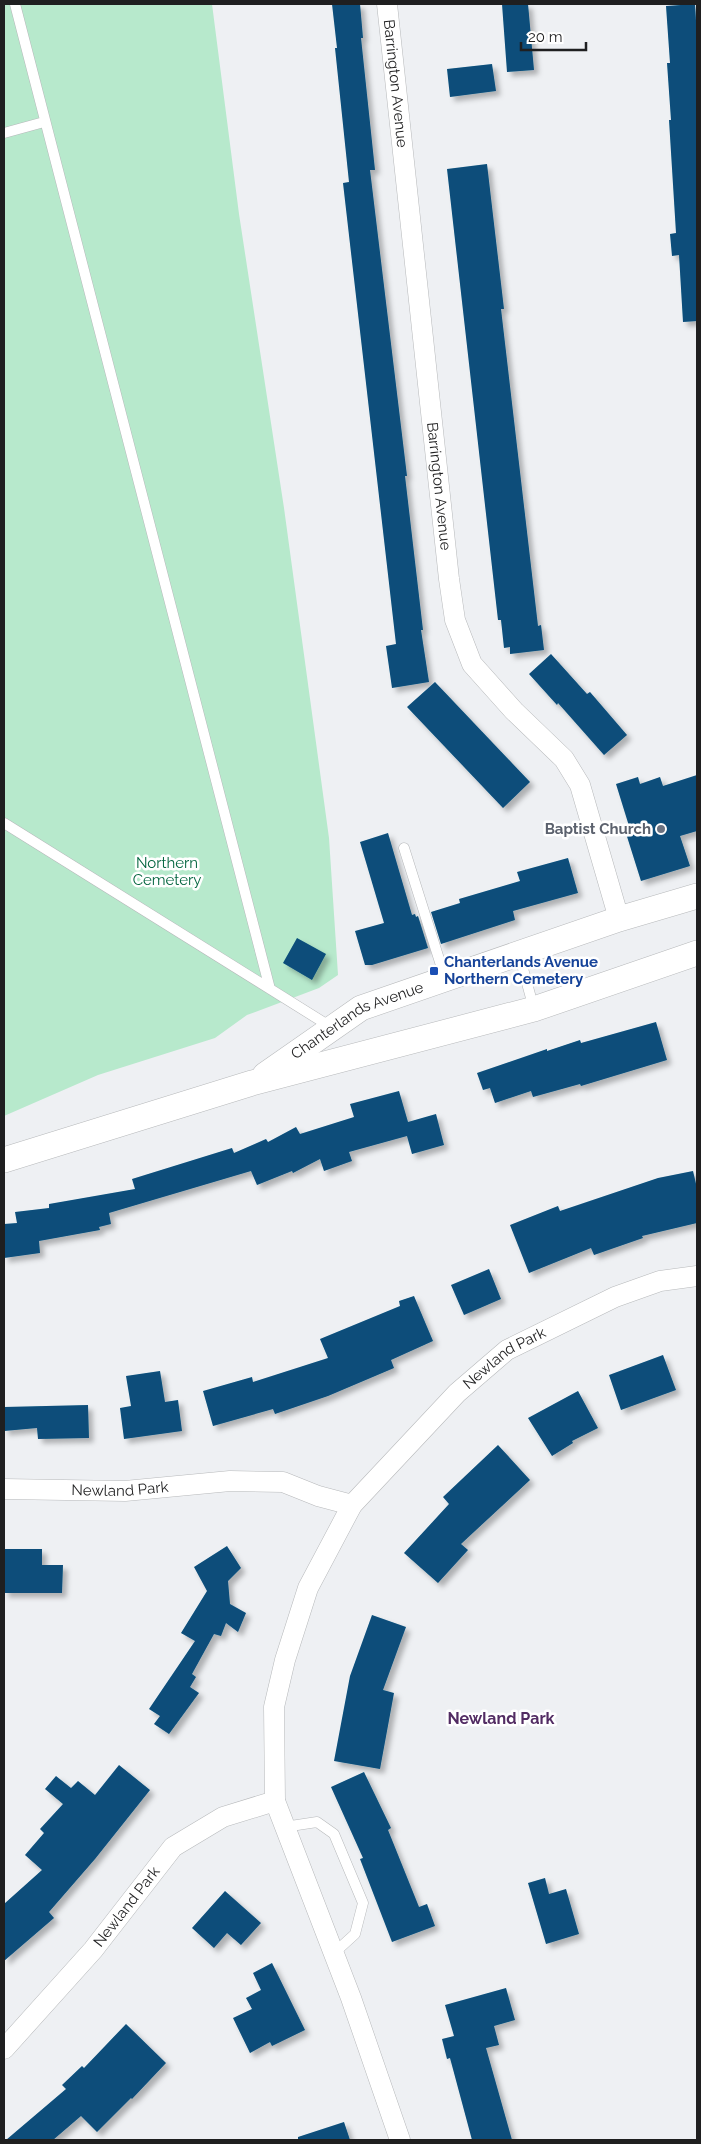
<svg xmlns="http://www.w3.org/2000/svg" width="701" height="2144" viewBox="0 0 701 2144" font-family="Raleway,sans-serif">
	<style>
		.green { fill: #b7e9cc }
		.building { fill: #084d7a; filter: url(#shadow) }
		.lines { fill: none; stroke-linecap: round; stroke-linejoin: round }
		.service-casing { stroke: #b7b9bb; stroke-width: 11 }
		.minor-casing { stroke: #b7b9bb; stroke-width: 21 }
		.tertiary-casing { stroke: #b7b9bb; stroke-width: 26 }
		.service { stroke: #fff; stroke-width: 10 }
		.minor { stroke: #fff; stroke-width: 20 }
		.tertiary { stroke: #fff; stroke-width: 25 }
		.worship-dot { fill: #6b7280; stroke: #fff; stroke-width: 2 }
		.transit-dot { fill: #1a4fb4; stroke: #fff; stroke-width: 2 }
		.labels { text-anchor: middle; stroke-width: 5; stroke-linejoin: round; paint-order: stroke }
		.street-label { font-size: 15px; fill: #1f1f20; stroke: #fff }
		.worship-label { font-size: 15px; font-weight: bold; fill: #5b616d; stroke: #fff; text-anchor: end }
		.park-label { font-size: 15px; fill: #03653f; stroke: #fff }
		.transit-label { font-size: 15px; font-weight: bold; fill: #164399; stroke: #fff; text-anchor: start }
		.neighbourhood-label { font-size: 16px; font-weight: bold; fill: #522c63; stroke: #fff }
	</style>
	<defs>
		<filter id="shadow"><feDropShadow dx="4.5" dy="4.5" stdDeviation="2.5" flood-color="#0004"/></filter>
	</defs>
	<rect width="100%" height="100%" fill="#eef0f3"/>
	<path class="green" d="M4,4H212L239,214L284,508L329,838L338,975L319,988L247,1015L215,1038L98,1075L4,1116Z"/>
	<path class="building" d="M332,4H360L363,38H361L375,170H370L407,476H405L423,630H421L429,682L392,688L386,646L396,644L343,183L349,182L335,48H337Z
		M502,4H528L534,70L507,72Z
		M695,4L697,37V321L683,322L679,255L672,256L670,234L676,233L669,120H671L667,63H670L666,6Z
		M492,64L496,91L450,97L447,69Z
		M487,164L504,309H501L538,626L541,625L544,650L510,654V647L504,648L501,620H498L447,169Z
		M551,654L587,694L590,692L627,735L604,755L558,703L557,705L529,674Z
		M435,682L530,782L503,808L407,707Z
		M697,775V831L680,836L690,866L641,881L624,827L629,826L616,784L638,777L640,784L660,777L663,786Z
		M388,833L412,915L415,914L416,917L418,916L428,948L372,965H365L355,931L384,923L360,842Z
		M568,858L578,893L513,911L515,920L441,944L431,912L460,903L459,899L520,881L517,872Z
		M297,938L326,954L312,980L283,963Z
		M656,1022L667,1060L581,1086L580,1084L533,1097L531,1091L495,1103L490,1088L483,1090L477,1073L547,1049V1051L580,1040L581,1043Z
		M399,1091L408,1122L436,1114L444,1145L412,1154L407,1136L349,1152L352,1161L324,1171L320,1159L293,1173L292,1171L257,1185L251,1171L109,1213L111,1224L99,1227L100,1230L39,1241L40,1253L4,1258V1224L17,1223L15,1212L49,1208V1204L135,1189L132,1179L232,1148L234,1153L266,1139L268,1142L296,1127L300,1134L354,1117L350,1104Z
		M693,1171L697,1188V1223L642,1236L643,1238L594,1255L591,1248L529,1273L510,1225L558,1206L560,1211L658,1178Z
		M489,1269L501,1299L464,1315L451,1285Z
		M414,1296L433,1341L391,1360L394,1368L328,1396L275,1414L273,1409L213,1426L203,1391L252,1377L253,1382L328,1358L320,1339L400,1306L399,1301Z
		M663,1355L676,1390L621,1410L609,1375Z
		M160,1371L165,1402L178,1400L182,1431L124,1439L120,1408L131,1406L126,1376Z
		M578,1391L598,1428L572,1441L573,1443L552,1456L528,1418Z
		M88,1405L89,1438L38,1439L37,1428L4,1431V1407Z
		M498,1445L530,1480L461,1544L468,1550L438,1583L404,1553L449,1504L443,1497Z
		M227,1546L241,1568L228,1581L230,1604L246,1613L238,1632L226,1623L221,1636L214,1634L192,1674L196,1677L190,1687L199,1693L169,1734L154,1724L160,1716L149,1709L195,1641L181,1633L207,1591L194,1567Z
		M4,1549H42V1565H63L62,1593H4Z
		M372,1615L406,1627L383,1690L394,1693L380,1769L334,1761L350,1676Z
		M119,1765L150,1790L95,1859L49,1912L54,1918L4,1961V1904L42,1870L25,1855L44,1833L40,1829L63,1804L45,1789L56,1776L71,1788L78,1781L95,1795Z
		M364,1772L391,1828L388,1830L419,1907L427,1904L435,1926L392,1942L360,1859L363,1858L331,1787Z
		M545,1878L549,1894L566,1889L579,1934L546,1944L528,1883Z
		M225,1891L261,1923L241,1945L227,1933L214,1948L192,1928Z
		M272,1963L305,2030L272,2046L270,2042L250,2053L233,2018L252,2009L246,1998L261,1990L253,1973Z
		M506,1988L515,2020L494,2026L499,2045L486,2048L512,2140H472L450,2058L447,2059L442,2039L454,2036L445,2005Z
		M126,2024L166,2063L132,2099L131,2098L97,2132L81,2116L53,2140H6L66,2089L62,2085L82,2066L84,2068Z
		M344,2122L350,2140H298V2137Z"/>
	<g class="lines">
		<g class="service-casing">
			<path id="service" d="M15,4L270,989
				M4,133L44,122
				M4,823L331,1027
				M404,848L445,978
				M519,954L534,1009
				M284,1827L317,1822L334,1834L363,1903L355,1934L333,1954"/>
		</g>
		<g class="minor-casing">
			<g id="minor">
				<path id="s1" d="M387,4L449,579L455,620L472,664L514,711L564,759L580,785L619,919"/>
				<path id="s2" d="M4,1489L125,1491L230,1481L283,1482L318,1496L352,1505"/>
				<path id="s3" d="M4,2049L93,1950L173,1847L223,1817L275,1801"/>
				<path id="s4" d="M400,2140L351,1998L275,1801L274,1707L285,1660L308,1588L352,1505L457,1393L507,1350L615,1297L660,1281L697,1276"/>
			</g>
		</g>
		<g class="tertiary-casing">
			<g id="tertiary">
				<path id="s5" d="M265,1075L361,1008L619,919L697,896"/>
				<path d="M4,1160L252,1083L534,1009L697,953"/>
			</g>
		</g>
		<use href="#service" class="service"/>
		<use href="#minor" class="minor"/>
		<use href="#tertiary" class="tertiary"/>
	</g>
	<circle class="worship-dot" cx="661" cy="829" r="5"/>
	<rect class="transit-dot" x="429" y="966" width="10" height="10" rx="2.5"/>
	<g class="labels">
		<g class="street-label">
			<text dy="5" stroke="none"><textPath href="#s1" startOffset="80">Barrington Avenue</textPath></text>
			<text dy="5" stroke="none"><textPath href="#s1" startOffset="485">Barrington Avenue</textPath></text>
			<text dy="5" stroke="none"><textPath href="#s5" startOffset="108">Chanterlands Avenue</textPath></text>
			<text dy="5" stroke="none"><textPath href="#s4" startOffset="886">Newland Park</textPath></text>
			<text dy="5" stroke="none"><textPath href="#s2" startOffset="116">Newland Park</textPath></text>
			<text dy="5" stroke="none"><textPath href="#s3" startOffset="188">Newland Park</textPath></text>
		</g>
		<g class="worship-label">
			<text x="651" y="834">Baptist Church</text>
		</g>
		<g class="park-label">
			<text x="167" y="868">Northern<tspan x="167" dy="17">Cemetery</tspan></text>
		</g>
		<g class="transit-label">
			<text x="444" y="967">Chanterlands Avenue<tspan x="444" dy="17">Northern Cemetery</tspan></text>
		</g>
		<g class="neighbourhood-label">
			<text x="501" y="1724">Newland Park</text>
		</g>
	</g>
	<rect width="701" height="2144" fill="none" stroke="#1f1f20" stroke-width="10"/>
	<path d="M521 42v8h65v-8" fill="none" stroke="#1f1f20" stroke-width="2.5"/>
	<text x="528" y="42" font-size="15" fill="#1f1f20" stroke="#ffffff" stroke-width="4" paint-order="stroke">20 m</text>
</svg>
